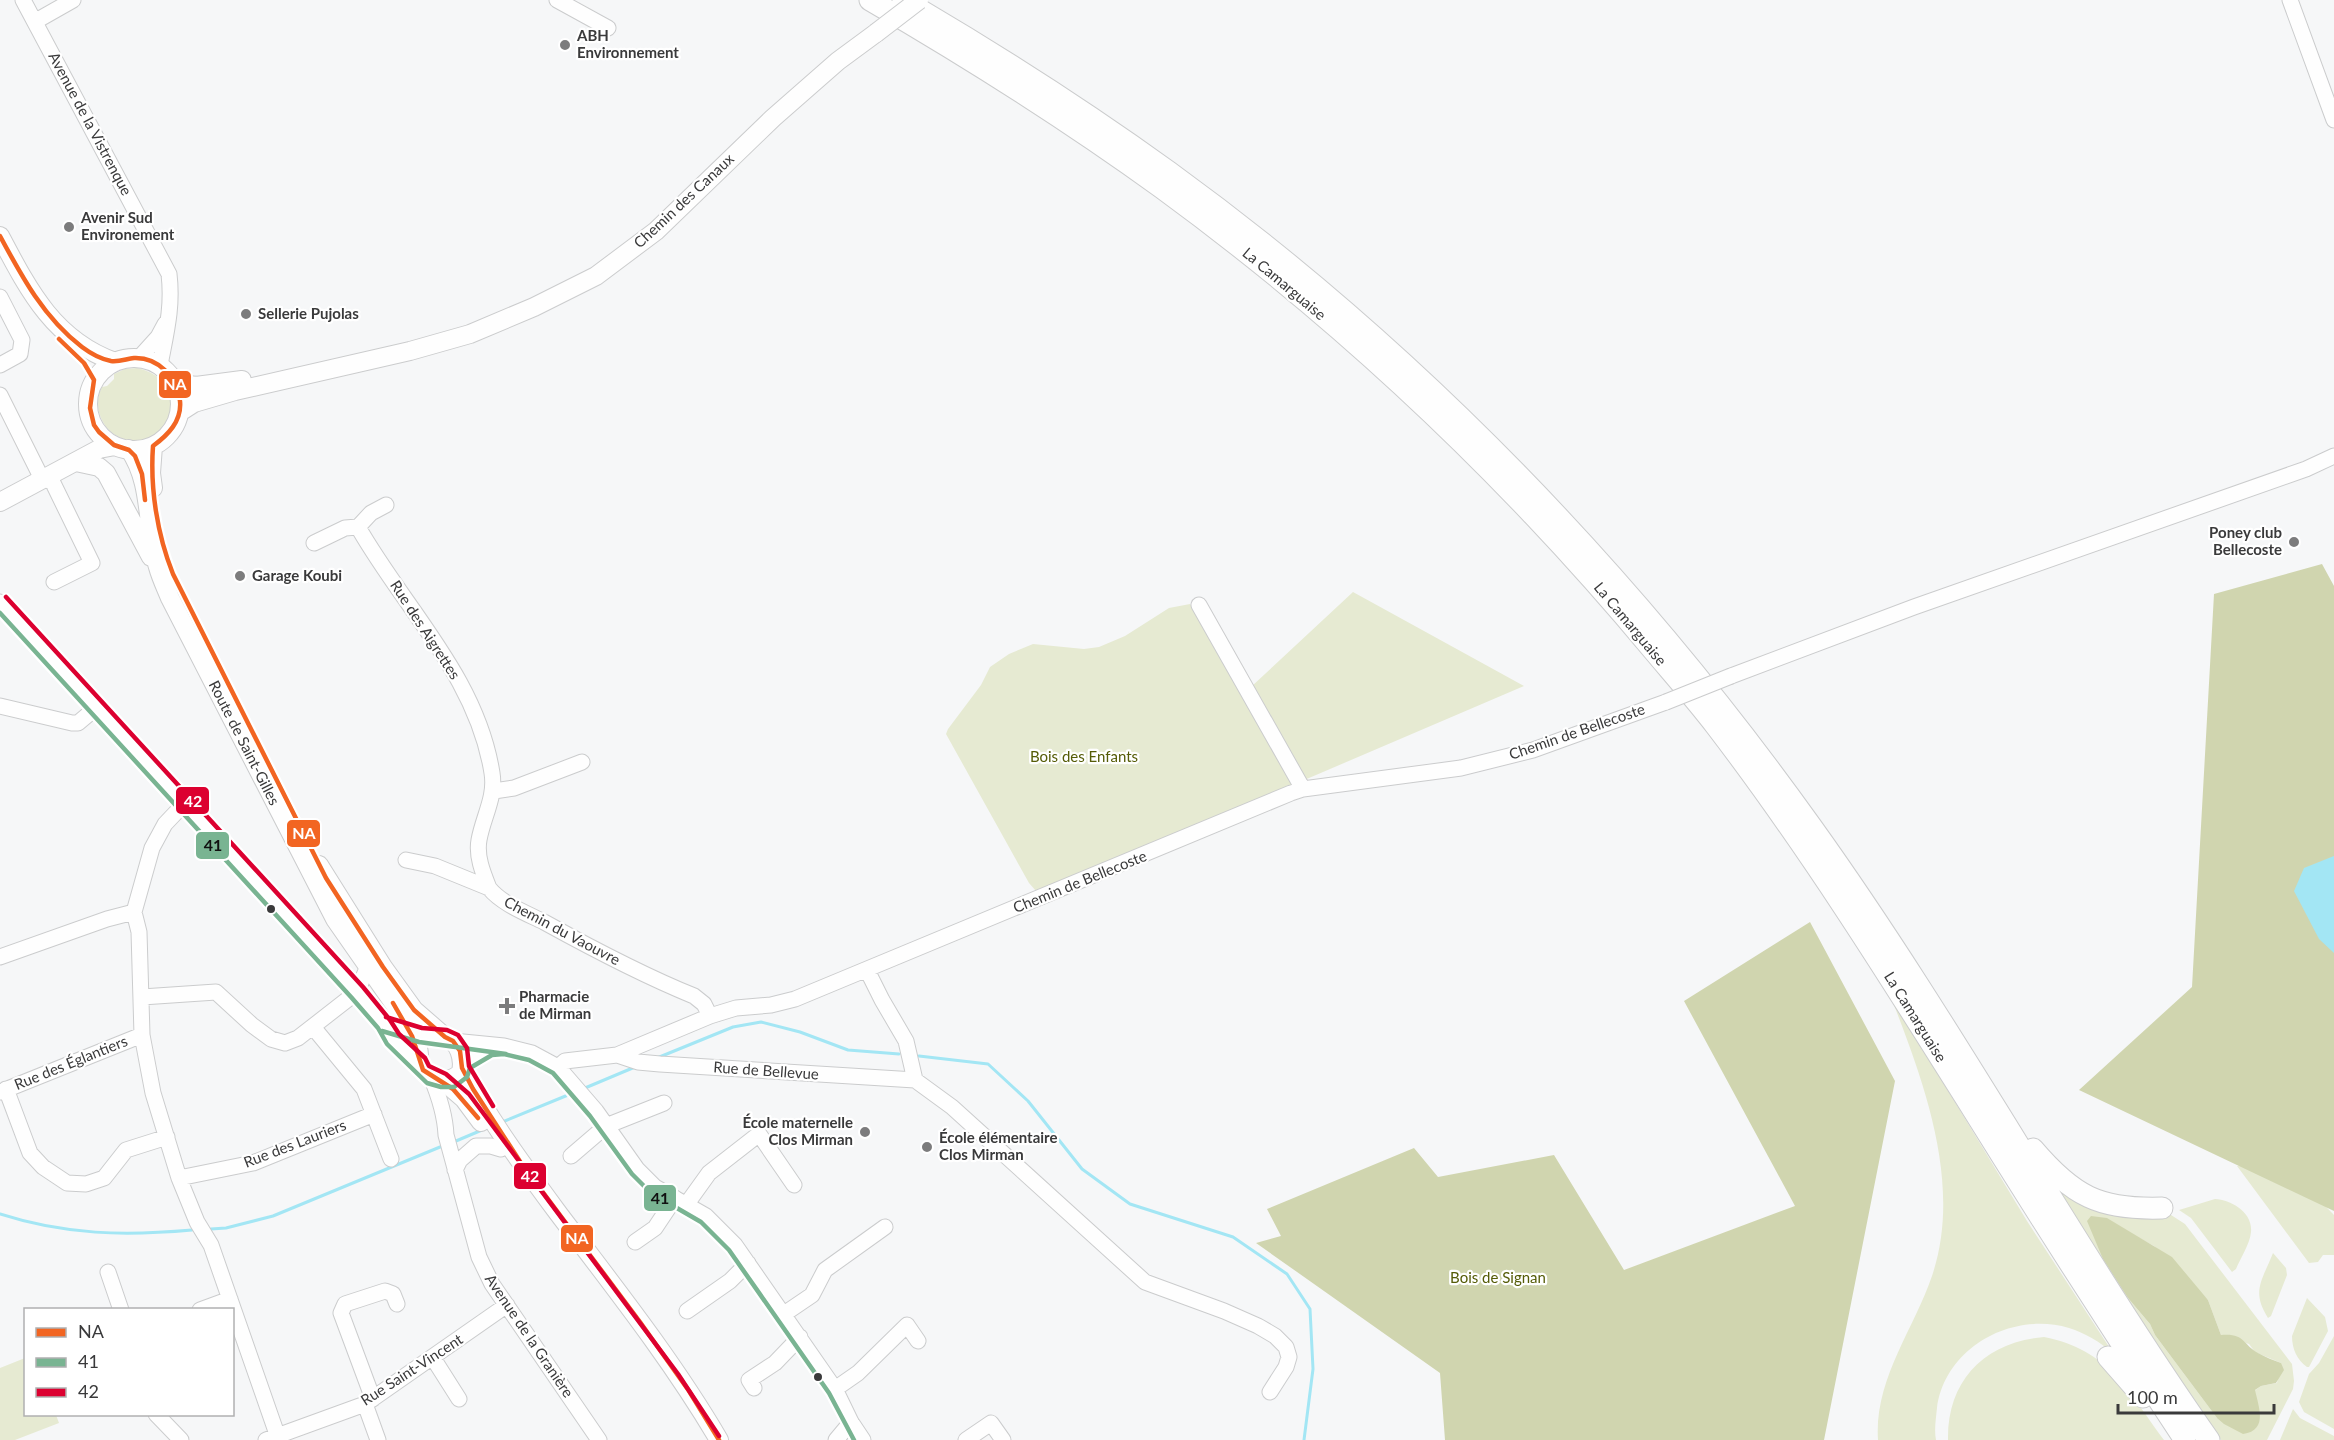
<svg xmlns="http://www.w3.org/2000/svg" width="2334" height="1440" viewBox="0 0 2334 1440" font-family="Lato,sans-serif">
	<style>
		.green { fill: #e6ead2; fill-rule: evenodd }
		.forest { fill: #d0d5af }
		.water { fill: #a3e6f4 }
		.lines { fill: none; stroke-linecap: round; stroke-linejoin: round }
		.stream { stroke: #a3e6f4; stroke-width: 3 }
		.minor-casing { stroke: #cbcccd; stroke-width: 17 }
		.major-casing { stroke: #cbcccd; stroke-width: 20 }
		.highway-casing { stroke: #cbcccd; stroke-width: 23 }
		.minor { stroke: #fefefe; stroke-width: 15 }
		.major { stroke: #fefefe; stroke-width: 18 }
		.highway { stroke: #fefefe; stroke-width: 21 }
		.minor-bridge-casing { stroke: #cbcccd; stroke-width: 17; stroke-linecap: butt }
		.major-bridge-casing { stroke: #cbcccd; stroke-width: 20; stroke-linecap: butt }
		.minor-bridge { stroke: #fefefe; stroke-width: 15 }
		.major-bridge { stroke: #fefefe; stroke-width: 18 }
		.bus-1-casing { stroke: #fff; stroke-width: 9 }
		.bus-2-casing { stroke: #fff; stroke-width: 9 }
		.bus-3-casing { stroke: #fff; stroke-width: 9 }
		.bus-1 { stroke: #f26522; stroke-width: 4.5 }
		.bus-2 { stroke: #79b492; stroke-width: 4.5 }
		.bus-3 { stroke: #dc0030; stroke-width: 4.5 }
		.poi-dot { fill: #7c7c7d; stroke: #fff; stroke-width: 2 }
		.bus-dot { fill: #3a3a3b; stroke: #fff; stroke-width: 2 }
		.labels { text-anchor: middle; stroke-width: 4.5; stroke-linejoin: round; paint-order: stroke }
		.poi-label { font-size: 15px; font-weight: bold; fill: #3a3a3b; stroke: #fff; text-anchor: start }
		.street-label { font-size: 15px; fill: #3a3a3b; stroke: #fff }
		.park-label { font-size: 15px; fill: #555c07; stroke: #fff }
		.line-badge { stroke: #fff; stroke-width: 2 }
		.badge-label { font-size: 16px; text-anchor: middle; font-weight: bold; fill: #fff }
		.pale-badge-label { font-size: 16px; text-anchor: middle; font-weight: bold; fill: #111 }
	</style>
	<rect width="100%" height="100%" fill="#f6f7f8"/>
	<path class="green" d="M137,368C193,380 173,450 128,440C118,438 108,432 103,422C97,412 96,398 102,387L107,386L114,379V374L125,369Z
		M1353,592L1524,686L1302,781L1252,686Z
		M1190,604L1298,785L1036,891L1029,883L946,734L948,729L981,685L990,667L1009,654L1033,644L1084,649L1099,647L1125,636L1169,608Z
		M1895,1003L2027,1221L2113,1353C2100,1342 2085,1333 2069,1328C2011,1311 1945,1348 1937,1408C1936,1418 1934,1430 1936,1440H1878C1874,1380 1913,1331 1932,1276C1962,1187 1926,1088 1894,1005Z
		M2252,1165L2302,1182L2334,1215V1255H2323L2318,1262L2309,1263L2237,1166Z
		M2056,1186L2158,1214L2171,1215L2185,1224L2292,1364L2294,1381L2293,1389L2267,1440H2221L2124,1294ZM2090,1226L2128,1232L2154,1246L2208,1300L2221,1335L2249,1344L2255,1352L2281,1363L2277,1383L2261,1386L2217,1418L2155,1335L2150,1324L2128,1298Z
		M2215,1199C2231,1200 2253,1212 2251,1232C2250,1244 2240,1259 2236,1269L2232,1272L2191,1218L2179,1210Z
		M2273,1253L2286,1268L2287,1275L2271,1316L2268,1318C2251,1291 2262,1281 2273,1253Z
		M2307,1298L2325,1317L2328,1331L2309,1367H2307C2297,1360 2292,1349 2292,1336Z
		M2334,1336V1429L2304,1412L2299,1402L2309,1374L2319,1363Z
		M2044,1337C2109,1350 2127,1390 2164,1440H1948C1947,1380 1985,1342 2044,1337Z
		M25,1358L26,1414L56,1415L59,1423L15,1440H0V1368Z
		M2293,1409L2300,1418L2334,1436V1440H2280Z"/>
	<path class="forest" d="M2322,564L2334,586V1211L2079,1090L2192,987L2214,594Z
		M1810,922L1895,1081L1824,1440H1445L1440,1373L1256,1243L1281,1236L1267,1209L1414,1148L1438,1177L1554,1155L1624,1270L1795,1206L1684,1001Z
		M2091,1216L2107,1218L2172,1257L2208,1300L2221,1335C2245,1333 2242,1344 2258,1353C2265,1357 2273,1360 2281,1363L2284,1370L2276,1383L2261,1386L2255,1390C2259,1408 2268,1430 2243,1434L2224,1424L2217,1418L2155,1335L2150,1324L2128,1298L2103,1259L2087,1221Z"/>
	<path class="water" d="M2334,856V953L2319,939L2294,891L2304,868Z"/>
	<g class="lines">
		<path class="stream" d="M919,1056L988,1064L1028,1101L1082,1169L1130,1204L1233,1237L1287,1274L1310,1309L1313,1369L1304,1440
			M657,1058L733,1027L761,1022L800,1032L848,1050L899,1054
			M585,1088L635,1067
			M500,1123L568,1095
			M456,1141L482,1130
			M0,1214C65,1235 125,1236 192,1230
			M211,1229L226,1228L273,1216L440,1147"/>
		<g class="minor-casing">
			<path id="minor" d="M23,0L169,274C173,307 166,333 160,365
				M557,0L608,28
				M2290,0L2334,120
				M36,21L73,0
				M0,297L22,340L20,354L0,365
				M139,358L158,337L165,324
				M0,395L40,475L53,483L92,563L54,582
				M358,527L371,513L386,505
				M314,543L345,528L358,527C404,608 477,677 492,773C496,797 483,817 479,840C476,856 483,873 489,888
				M0,602L357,992C377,1016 394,1043 419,1063
				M1199,605L1303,789
				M1731,676L1914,607L2306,469L2334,456
				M0,706L72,723H78L97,707
				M494,791L514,788L582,762
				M184,804L165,824L152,848L134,912L139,932L142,1035L153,1093L179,1178L197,1222L211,1245L279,1440
				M406,860L435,866L489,888C502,904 526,913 544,922C593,949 642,975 694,996L704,1004L710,1016
				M0,957L107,919L134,912
				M864,971L869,974L882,1000L906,1041L915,1080L952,1107L1145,1282L1224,1311L1258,1326L1275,1336L1286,1347L1289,1357L1286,1367L1270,1392
				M142,997L216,992L252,1025L271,1039L285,1043L298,1038L357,992L368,966
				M313,1027L364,1089L391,1159
				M453,1041L504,1046L532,1053L558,1067L596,1111L637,1169L655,1187L706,1216L735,1245L835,1389L851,1422L863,1440
				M617,1055L638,1062L660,1064L915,1080
				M463,1063L478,1054L495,1047
				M558,1067L565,1061L617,1055L710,1016L736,1008L771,1005L795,999L1291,793L1303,789L1461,768L1533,750L1666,702
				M431,1077C439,1096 445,1114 446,1135L479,1257L492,1284L599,1440
				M6,1089L30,1153L43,1167L67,1183L86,1184L104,1178L126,1150L167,1137
				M0,1092L142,1035
				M571,1156L606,1126L664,1103
				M455,1170L460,1160L476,1146H491L501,1149
				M179,1178L253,1163L374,1114
				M686,1205L709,1173L759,1134L794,1185
				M635,1242L655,1228L675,1198
				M108,1272L121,1310
				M200,1310L230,1299
				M687,1311L730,1281L748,1263
				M784,1314L812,1295L825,1270L885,1227
				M433,1358L459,1399
				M754,1388L749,1380L775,1363L800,1337
				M835,1389L858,1373L907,1325L918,1341
				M373,1399L341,1313L345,1304L385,1291L393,1294L397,1304
				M365,1404L378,1440
				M156,1414L181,1440
				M266,1440L365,1404L507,1305
				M836,1440L851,1422
				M966,1440L991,1423L1003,1440"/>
		</g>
		<g class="major-casing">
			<path id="major" d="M0,236C29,291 54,340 115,362
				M88 404a46 46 0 1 1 92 0a46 46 0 1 1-92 0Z
				M175,383L196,386L242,380
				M180,412L194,403L235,391L410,351L470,334L534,307L596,276L656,231L773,118L838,61L876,33
				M129,449C153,483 146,529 158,567C161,578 166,588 170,598L335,919L404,1018C408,1028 414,1038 418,1048C420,1056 418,1064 424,1071C434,1083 452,1083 461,1072C464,1059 459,1041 445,1037C437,1035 428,1036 421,1035C408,1033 396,1028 384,1024
				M76,462L99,467L106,473L151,557
				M153,488L151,473L153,446
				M0,502L99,449L115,446
				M319,865L383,967L414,1010L445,1037
				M462,1068C489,1120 524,1167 558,1213C614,1287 672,1360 719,1440
				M442,1080L464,1099L481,1122"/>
		</g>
		<g class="highway-casing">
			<path id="highway" d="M870,0C970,58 1068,120 1162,188C1344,321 1509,477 1653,650C1674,675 1696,700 1716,726C1807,845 1886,971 1965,1097C2037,1213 2110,1327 2185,1440
				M903,0C994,53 1083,110 1169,172C1417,352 1633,577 1811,826C1953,1024 2069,1240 2209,1440
				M2033,1149C2073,1196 2099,1210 2162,1208
				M2108,1357L2143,1397"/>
		</g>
		<use href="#minor" class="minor"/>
		<use href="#major" class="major"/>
		<use href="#highway" class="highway"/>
		<g class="minor-bridge-casing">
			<path id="minor-bridge" d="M1666,702L1731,676"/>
		</g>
		<g class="major-bridge-casing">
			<path id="major-bridge" d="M876,33L919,0"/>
		</g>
		<use href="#minor-bridge" class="minor-bridge"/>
		<use href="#major-bridge" class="major-bridge"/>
		<g class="bus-1-casing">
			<path id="bus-1" d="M0,236C22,277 44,318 82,347C90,353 100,359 111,361C119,362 126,359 134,358C158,357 177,377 180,401C182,421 168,435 153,446C150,488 157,534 173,574L326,878L383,967L414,1010L445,1037L453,1041L460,1051L462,1068L473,1089L521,1163L640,1322L689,1391L719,1440
				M59,339L84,363L94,380L90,408L94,425L99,432L114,445L129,450L135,456L142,474L145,500
				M393,1003L412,1036L423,1070L453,1089L478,1118"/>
		</g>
		<g class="bus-2-casing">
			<path id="bus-2" d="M0,613L351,997L378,1028L387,1044L427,1083L441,1087H454L467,1077L470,1068L492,1055L504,1054L529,1060L553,1073L590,1116L632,1174L651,1193L701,1222L729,1250L829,1393L854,1440
				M382,1031L419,1042L506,1054"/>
		</g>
		<g class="bus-3-casing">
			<path id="bus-3" d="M6,597L363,987L390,1020L399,1034L425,1058L429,1066L446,1074L469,1094L678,1374L719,1436
				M386,1017L422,1028L447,1030L458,1035L467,1048L469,1066L493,1106"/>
		</g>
		<use href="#bus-1" class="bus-1"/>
		<use href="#bus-2" class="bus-2"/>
		<use href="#bus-3" class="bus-3"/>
	</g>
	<g class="poi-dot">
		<circle cx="565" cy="45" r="6"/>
		<circle cx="69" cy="227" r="6"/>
		<circle cx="246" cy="314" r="6"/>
		<circle cx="2294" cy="542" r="6"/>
		<circle cx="240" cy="576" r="6"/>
		<path d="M504 997h6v6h6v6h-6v6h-6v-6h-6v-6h6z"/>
		<circle cx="865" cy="1132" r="6"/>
		<circle cx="927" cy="1147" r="6"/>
	</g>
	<g class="bus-dot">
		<circle cx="271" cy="909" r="5"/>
		<circle cx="818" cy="1377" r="5"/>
	</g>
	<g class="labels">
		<g class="poi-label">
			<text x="577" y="41">ABH<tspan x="577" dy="17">Environnement</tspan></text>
			<text x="81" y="223">Avenir Sud<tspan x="81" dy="17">Environement</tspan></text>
			<text x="258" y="319">Sellerie Pujolas</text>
			<text x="2282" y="538" text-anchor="end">Poney club<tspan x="2282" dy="17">Bellecoste</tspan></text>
			<text x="252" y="581">Garage Koubi</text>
			<text x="519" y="1002">Pharmacie<tspan x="519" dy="17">de Mirman</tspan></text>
			<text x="853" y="1128" text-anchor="end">École maternelle<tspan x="853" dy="17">Clos Mirman</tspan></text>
			<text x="939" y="1143">École élémentaire<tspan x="939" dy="17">Clos Mirman</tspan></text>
		</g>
		<g class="street-label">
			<text transform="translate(90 124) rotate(62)" y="5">Avenue de la Vistrenque</text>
			<text transform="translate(684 201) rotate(-43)" y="5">Chemin des Canaux</text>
			<text transform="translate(1284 284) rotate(40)" y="5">La Camarguaise</text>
			<text transform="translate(1630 624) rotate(50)" y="5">La Camarguaise</text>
			<text transform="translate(425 630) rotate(57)" y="5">Rue des Aigrettes</text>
			<text transform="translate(1577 732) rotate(-19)" y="5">Chemin de Bellecoste</text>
			<text transform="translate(244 743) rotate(63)" y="5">Route de Saint-Gilles</text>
			<text transform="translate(1080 882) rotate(-22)" y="5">Chemin de Bellecoste</text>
			<text transform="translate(562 931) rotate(28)" y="5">Chemin du Vaouvre</text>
			<text transform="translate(1915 1017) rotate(58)" y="5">La Camarguaise</text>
			<text transform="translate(71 1063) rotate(-22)" y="5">Rue des Églantiers</text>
			<text transform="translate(766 1071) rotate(4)" y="5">Rue de Bellevue</text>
			<text transform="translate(295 1144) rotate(-21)" y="5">Rue des Lauriers</text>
			<text transform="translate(529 1336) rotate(56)" y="5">Avenue de la Granière</text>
			<text transform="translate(412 1370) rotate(-33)" y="5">Rue Saint-Vincent</text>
		</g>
		<g class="park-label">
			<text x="1084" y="762">Bois des Enfants</text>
			<text x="1498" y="1283">Bois de Signan</text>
		</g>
	</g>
	<g class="line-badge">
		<rect x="158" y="370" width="34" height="29" rx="6" fill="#f26522"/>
		<rect x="175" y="786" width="35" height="29" rx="6" fill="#dc0030"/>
		<rect x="286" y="819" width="35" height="29" rx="6" fill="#f26522"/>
		<rect x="195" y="831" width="35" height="29" rx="6" fill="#79b492"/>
		<rect x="513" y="1162" width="34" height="28" rx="6" fill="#dc0030"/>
		<rect x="643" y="1184" width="34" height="28" rx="6" fill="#79b492"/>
		<rect x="560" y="1224" width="34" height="29" rx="6" fill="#f26522"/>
	</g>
	<g class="badge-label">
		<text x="175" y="390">NA</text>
		<text x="193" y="807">42</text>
		<text x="304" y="839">NA</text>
		<text x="530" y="1182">42</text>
		<text x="577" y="1244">NA</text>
	</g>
	<g class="pale-badge-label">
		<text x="213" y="851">41</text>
		<text x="660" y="1204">41</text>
	</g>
	<rect x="24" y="1308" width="210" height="108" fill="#ffffff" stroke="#b0b0b1" stroke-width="1.5"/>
	<rect x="36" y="1328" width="30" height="9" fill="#f26522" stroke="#b0b0b1" stroke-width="1.5"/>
	<text x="78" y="1338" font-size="18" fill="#3a3a3b">NA</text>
	<rect x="36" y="1358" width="30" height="9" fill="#79b492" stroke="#b0b0b1" stroke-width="1.5"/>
	<text x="78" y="1368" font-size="18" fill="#3a3a3b">41</text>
	<rect x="36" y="1388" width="30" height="9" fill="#dc0030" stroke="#b0b0b1" stroke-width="1.5"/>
	<text x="78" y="1398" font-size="18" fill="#3a3a3b">42</text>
	<path d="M2118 1404v9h156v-9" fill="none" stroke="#3a3a3b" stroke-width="3"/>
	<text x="2127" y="1404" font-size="18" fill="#3a3a3b" stroke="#ffffff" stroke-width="4.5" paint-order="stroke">100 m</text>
</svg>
